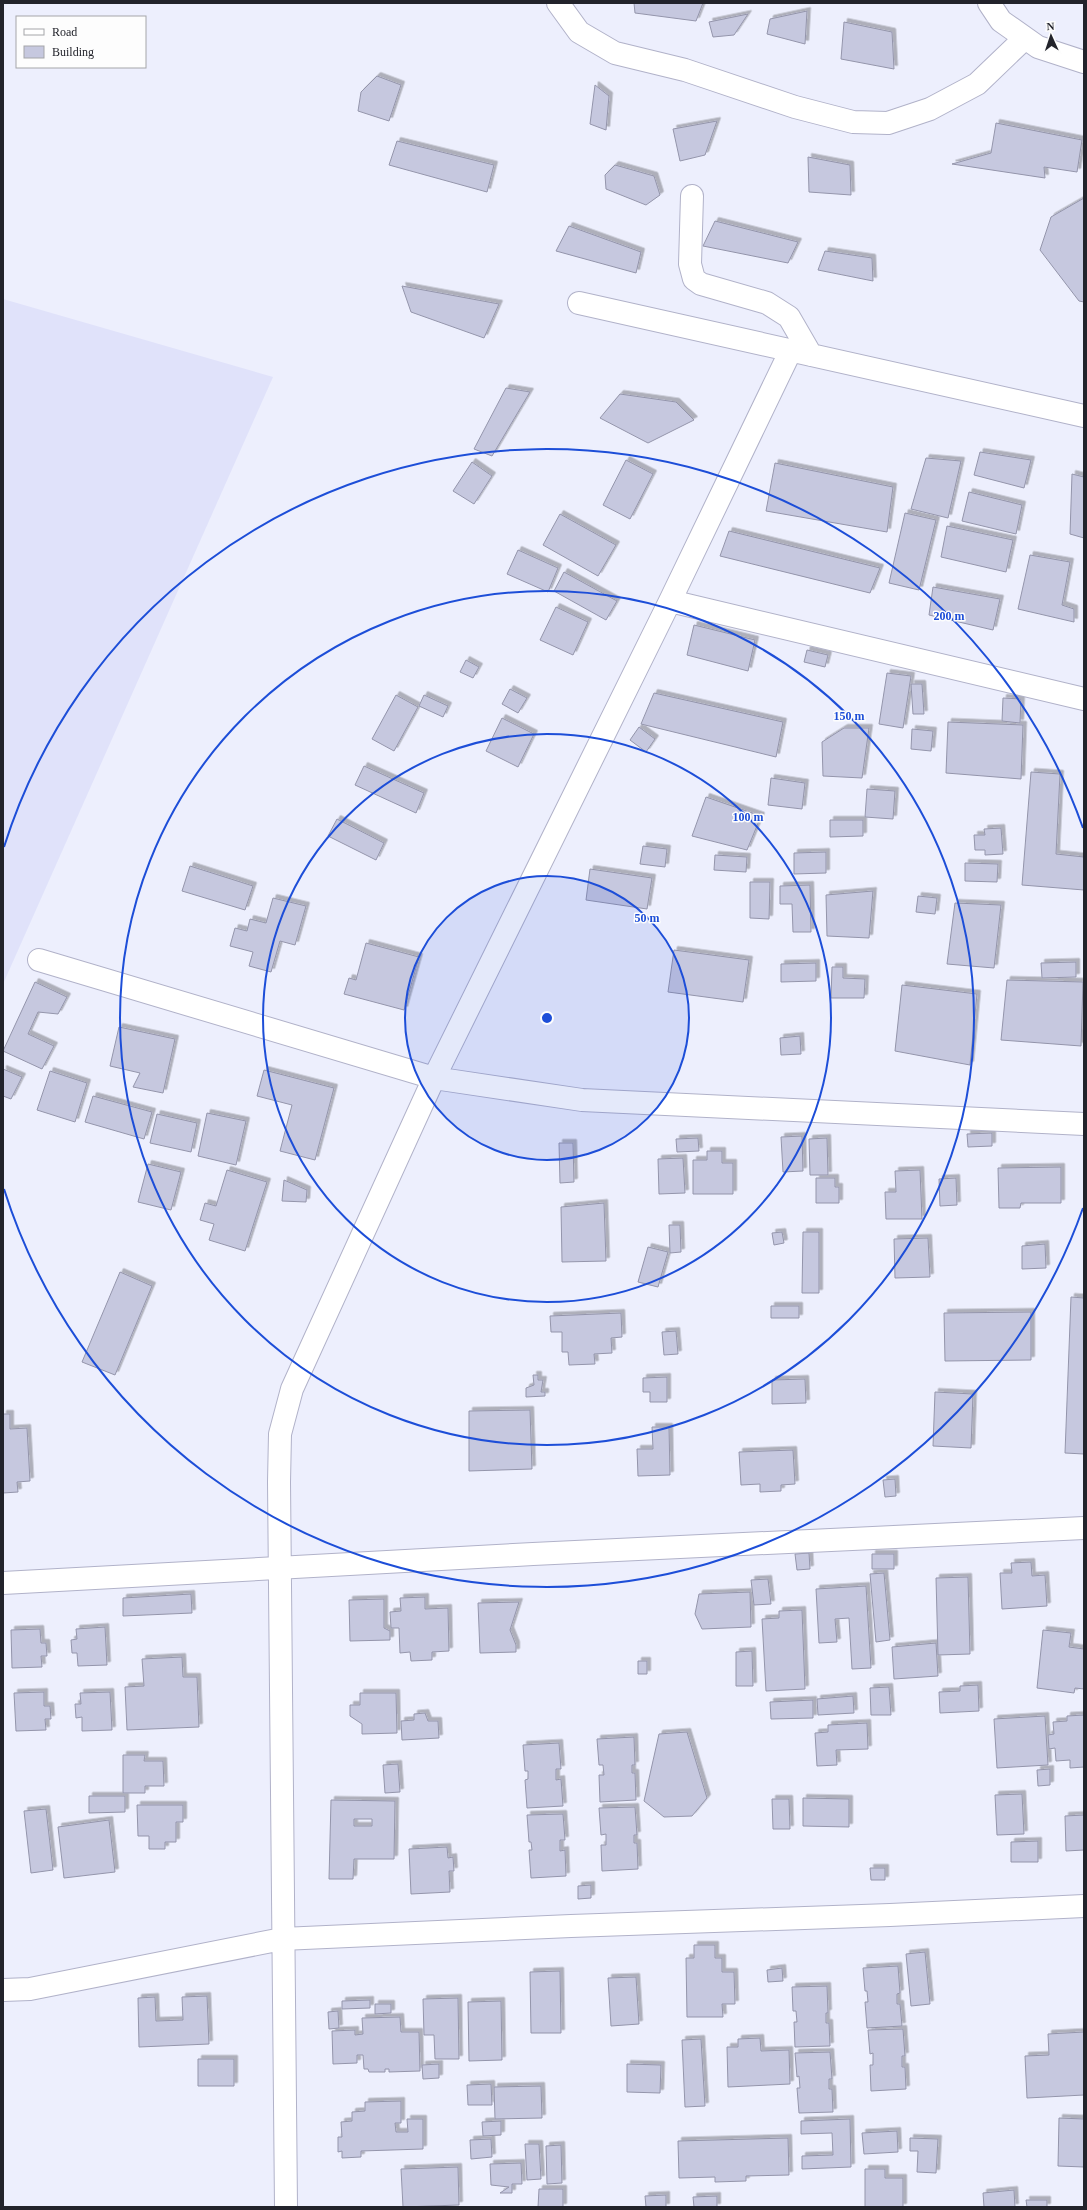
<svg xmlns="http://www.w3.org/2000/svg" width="1087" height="2210" viewBox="0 0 1087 2210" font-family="Georgia,serif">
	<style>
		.built { fill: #e0e2fa }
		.building { fill: #c6c8df; stroke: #9495ab; fill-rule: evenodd; filter: url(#shadow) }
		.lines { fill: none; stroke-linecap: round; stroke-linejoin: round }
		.minor-casing { stroke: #b1b2c9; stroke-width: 24 }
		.minor { stroke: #fff; stroke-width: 22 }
		.ring { fill: none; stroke: #1d4ed8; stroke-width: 2 }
		.centre { fill: #1d4ed8; stroke: #fdfdfd; stroke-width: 2 }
		.ring-label { font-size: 12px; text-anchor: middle; font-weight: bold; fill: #1d4ed8; stroke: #fdfdfd; stroke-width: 3; stroke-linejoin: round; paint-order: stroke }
	</style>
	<defs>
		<filter id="shadow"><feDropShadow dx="3.5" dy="-3.5" stdDeviation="0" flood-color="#0004"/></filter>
	</defs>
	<rect width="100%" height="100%" fill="#edeffd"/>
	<path class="built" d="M3,299L273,377L3,984Z"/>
	<path class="building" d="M634,3H703L696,21L635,13Z
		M807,11L805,44L767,34L770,19Z
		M748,14L734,35L713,37L709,22Z
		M844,22L892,32L894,69L841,59Z
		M377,76L401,85L389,121L358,111L361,92Z
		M595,85L609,96L606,130L590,124Z
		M717,121L705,155L680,161L673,129Z
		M996,123L1082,140L1077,172L1044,167L1045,178L952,164L991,153Z
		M397,141L494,165L487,192L389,165Z
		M808,157L850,165L851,195L809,192Z
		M615,165L654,176L660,195L646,205L606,189L605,175Z
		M1084,198V302L1079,301L1040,250L1051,217Z
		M715,221L798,242L788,263L703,246Z
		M569,226L641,252L636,273L556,251Z
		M825,251L872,258L873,281L818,270Z
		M402,286L499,304L484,338L411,312Z
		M506,388L530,392L492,456L474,449Z
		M620,394L676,402L694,420L648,443L600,418Z
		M980,452L1031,460L1024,488L974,475Z
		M926,458L961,461L948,518L911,509Z
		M626,460L653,474L630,519L603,505Z
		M472,462L492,476L474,504L453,491Z
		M775,463L893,487L887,532L766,511Z
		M1072,474L1084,477V538L1070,534Z
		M969,492L1022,505L1016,534L962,521Z
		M905,513L936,520L919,590L889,583Z
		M560,514L616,545L598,576L543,545Z
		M947,526L1013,540L1006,572L941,557Z
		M729,531L880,568L870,593L720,556Z
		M518,550L558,568L548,592L507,574Z
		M1030,555L1070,562L1062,605L1074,609V622L1018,609Z
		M564,572L617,601L606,620L554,591Z
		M933,587L1000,599L993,630L929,615Z
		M556,607L588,622L573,655L540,640Z
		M694,625L755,640L748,671L687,655Z
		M807,650L828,655L825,667L804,662Z
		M466,660L479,667L473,678L460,672Z
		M887,673L911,676L903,728L879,724Z
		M911,684H922L924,714H913Z
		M510,689L527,698L518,713L502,704Z
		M654,693L783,722L776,757L641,724Z
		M396,695L418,707L394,751L372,739Z
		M424,695L448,706L443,717L419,706Z
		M1003,698L1021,699L1020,723L1002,721Z
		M502,718L534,734L518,767L486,751Z
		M948,722L1023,725L1021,779L946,773Z
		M639,727L655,739L646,752L630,740Z
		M844,728H869L862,778L823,776L822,742Z
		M912,729L933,731L931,751L911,749Z
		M364,766L424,793L416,813L355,785Z
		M1031,772L1060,774L1056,854L1084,857V890L1022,885Z
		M771,778L805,783L802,809L768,805Z
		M867,789L895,791L893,819L865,817Z
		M706,797L761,816L747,850L692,836Z
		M337,819L384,843L376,860L328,836Z
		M830,820H863V836L830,837Z
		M1001,828L1003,854L985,855V850H975L974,835H985L984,829Z
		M643,846L667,849L665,867L640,864Z
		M826,852V873L794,874V853Z
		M715,855L747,857L746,872L714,870Z
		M965,863L998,864L997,882L965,881Z
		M190,866L253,886L245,910L182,891Z
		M590,869L652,878L647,909L586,900Z
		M750,882H770L769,919L750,918Z
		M810,885L811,932H793L792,904H780V886Z
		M873,891L869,938L827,936L826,895Z
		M918,896L937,898L935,914L916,912Z
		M273,898L306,906L295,945L280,941L271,972L249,966L253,952L230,946L235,928L247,931L250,919L266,923Z
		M955,903L1001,905L994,968L947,964Z
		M366,943L419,957L404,1010L344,994L349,978L356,980Z
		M674,950L749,960L743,1002L668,992Z
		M1076,962V977L1042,978L1041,963Z
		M816,963V981L781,982V964Z
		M832,967H843V978L865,979L864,998H831Z
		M1007,980L1083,982L1081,1046L1001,1040Z
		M35,982L67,997L58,1014L38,1012L28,1034L54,1046L42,1069L3,1051Z
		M902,985L977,994L970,1065L895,1051Z
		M119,1027L175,1039L163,1093L133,1087L140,1073L110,1066Z
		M800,1036L801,1054L781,1055L780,1038Z
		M3,1069L22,1077L11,1099L3,1096Z
		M264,1070L334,1088L315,1160L280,1151L292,1105L257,1096Z
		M50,1071L87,1083L75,1122L37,1110Z
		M93,1096L152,1112L144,1139L85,1122Z
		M207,1113L246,1121L236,1165L198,1156Z
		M157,1114L197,1123L191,1152L150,1143Z
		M992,1133V1146L968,1147L967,1134Z
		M802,1136L803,1171L783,1172L781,1137Z
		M698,1138L699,1151L677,1152L676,1139Z
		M827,1138L828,1175H810L809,1139Z
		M559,1143H573L574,1182L560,1183Z
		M707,1151H722V1163H733V1194H693V1160H707Z
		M683,1158L685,1193L659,1194L658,1159Z
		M148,1164L181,1172L171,1210L138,1202Z
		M1061,1167V1203H1021L1020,1208H999L998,1168Z
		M227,1170L267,1182L245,1251L209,1240L214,1224L200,1220L205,1203L216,1206Z
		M920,1170L922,1219H886L885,1192H896L895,1171Z
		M816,1178H835V1187H839V1203H816Z
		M956,1178L957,1205L940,1206L939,1179Z
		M284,1180L307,1190L306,1202L282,1201Z
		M604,1203L606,1261L562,1262L561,1207Z
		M669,1225H680L681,1252L670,1253Z
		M782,1232L784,1243L774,1245L772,1233Z
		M803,1232H819V1293H802Z
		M928,1238L930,1277L895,1278L894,1239Z
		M1045,1244L1046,1268L1022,1269V1246Z
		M648,1247L668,1252L658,1287L638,1282Z
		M120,1272L152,1286L115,1375L82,1362Z
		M1071,1297L1084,1298V1454L1065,1453Z
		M771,1306H799V1318H771Z
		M1031,1312V1360L945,1361L944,1313Z
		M621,1313L622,1337L611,1338L612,1353L594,1354L595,1364L569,1365L568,1352H562V1332H551L550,1316Z
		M676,1331L678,1354L664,1355L662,1332Z
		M533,1375H538V1380H543L541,1392H545V1396L526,1397V1388L534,1385Z
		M667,1377V1402H650V1392H643V1378Z
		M805,1379L806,1403L772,1404V1380Z
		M935,1392L973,1394L971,1448L933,1446Z
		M530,1410L532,1469L469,1471V1411Z
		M3,1414H10V1429L27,1428L30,1481L17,1482L18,1492L3,1493Z
		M652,1427H669L670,1475L638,1476L637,1449H653Z
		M793,1450L795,1484L781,1485V1491L760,1492V1484L741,1485L739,1452Z
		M895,1479L896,1496L885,1497L883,1480Z
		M809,1553L810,1569L797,1570L795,1554Z
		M872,1554H894V1569H872Z
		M1031,1562L1032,1576L1045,1575L1047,1606L1002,1609L1000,1573H1012L1011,1563Z
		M884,1573L890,1640L876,1642L870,1574Z
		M968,1577L970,1654L938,1655L936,1578Z
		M768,1579L771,1604L754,1605L751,1580Z
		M866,1586L871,1668L852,1669L849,1618L835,1619L837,1642L819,1643L816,1589Z
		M750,1592L751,1627L702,1629L695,1614L699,1594Z
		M191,1594L192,1613L123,1616V1598Z
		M425,1597V1609L448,1608L449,1651L432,1652V1660L411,1661L410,1652L400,1653L399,1628H391L390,1612L401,1611L400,1598Z
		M384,1599V1628L390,1631V1640L350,1641L349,1600Z
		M519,1602L510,1630L516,1645V1652L480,1653L478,1603Z
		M802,1610L805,1689L766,1691L762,1619L779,1618V1611Z
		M105,1627L107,1665L78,1666L77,1653H72L71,1640L77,1639L76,1629Z
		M40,1629L41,1643H46L47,1656H41L42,1667L12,1668L11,1630Z
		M1043,1630L1071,1633L1069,1647L1084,1649V1689L1075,1688L1074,1693L1037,1688Z
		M936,1643L938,1676L894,1679L892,1647Z
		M752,1651L753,1686H736V1652Z
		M182,1657L183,1677H197L199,1727L127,1730L125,1687L144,1686L142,1659Z
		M638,1661H647V1674H638Z
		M978,1685L979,1711L940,1713L939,1692L960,1691V1686Z
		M889,1687L891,1715H871L870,1688Z
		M44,1692V1706H50L51,1719H45L46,1730L16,1731L14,1693Z
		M110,1692L112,1730L82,1731V1717L76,1718L75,1704H81L80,1693Z
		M360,1693H396L397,1733L362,1734V1724L350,1716V1705H360Z
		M853,1696L854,1713L818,1715L817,1699Z
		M813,1700V1718L771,1719L770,1702Z
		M425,1713L428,1721H438L439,1738L402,1740L401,1721L414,1720V1714Z
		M1084,1715V1767L1070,1768V1760L1056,1761L1055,1748L1049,1749L1048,1735L1054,1734L1053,1722L1067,1721V1716Z
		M1045,1716L1048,1765L997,1768L994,1719Z
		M867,1723L868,1749L836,1750L837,1765L817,1766L815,1733L828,1732V1725Z
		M687,1732L707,1798L692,1816L664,1817L644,1801L659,1734Z
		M634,1737L635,1765H632V1773H635L636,1800L600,1802L599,1775H604L603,1765H599L597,1739Z
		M559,1743L561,1769H556V1780L561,1779L563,1806L527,1808L525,1780L528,1779V1771H525L523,1745Z
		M123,1755H145L144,1761H163L164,1786H145V1793H123Z
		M398,1764L400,1792L385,1793L383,1765Z
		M1050,1769V1785L1038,1786L1037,1770Z
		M1022,1794L1024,1834L997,1835L995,1795Z
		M89,1796H125V1812L89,1813Z
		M803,1798L849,1799V1827L803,1826Z
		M772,1799H789L790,1829H773Z
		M331,1800L395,1801L394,1859H354L353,1879H329ZM354,1819H372V1826H354Z
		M137,1805H183V1822H176V1842H165V1849H149V1836H138Z
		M635,1807L637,1835H634V1843H637L638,1869L602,1871L601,1845H606V1834L601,1835L599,1808Z
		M46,1809L53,1870L31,1873L24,1811Z
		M563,1814L565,1840H560V1851L565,1850L566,1876L531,1878L529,1850H532L531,1842H529L527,1815Z
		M1084,1815V1850L1066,1851L1065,1816Z
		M109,1820L115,1872L64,1878L58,1827Z
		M1038,1841V1862H1011V1842Z
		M447,1847L448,1858L453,1857L454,1871H449L450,1892L411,1894L409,1849Z
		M870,1868H885V1880H871Z
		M591,1885V1898L578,1899V1886Z
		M694,1945H715V1958H722V1972H734L735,2004H722L723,2017H687L686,1958H694Z
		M925,1952L930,2004L911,2006L906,1954Z
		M898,1966L900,1993L897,1994V2004H900L902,2026L867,2028L865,2002H868L867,1991H865L863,1968Z
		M782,1968L783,1981L768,1982L767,1970Z
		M560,1971L561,2033H531L530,1972Z
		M636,1977L639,2024L611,2026L608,1978Z
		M827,1986L828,2013H826V2023H829L830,2046L795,2047L794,2022H797L796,2011H793L792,1987Z
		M207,1996L209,2044L139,2047L138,1998L155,1997L156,2021L183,2020L182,1997Z
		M458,1998L459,2059H435L434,2035H424L423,1999Z
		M370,2000V2008L342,2009V2001Z
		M501,2001L502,2060L469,2061L468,2002Z
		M375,2004H391V2013L375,2014Z
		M338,2011L339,2028L329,2029L328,2012Z
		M400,2017L401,2032H419L420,2071L389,2072V2069H385V2072H369L368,2069H364L363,2055H357V2063L333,2064L332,2031L355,2030V2035L363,2034L362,2018Z
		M903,2029L905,2056H902V2067H905L906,2089L871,2091L870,2065H873V2053L870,2054L868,2030Z
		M1084,2032V2095L1027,2098L1025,2056L1049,2055L1048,2034Z
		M760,2038L761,2051L789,2050L790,2084L728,2087L727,2047H738V2039Z
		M701,2039L705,2106L685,2107L682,2040Z
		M830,2052L832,2079H829V2089H832L833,2112L799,2113L797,2088H800L799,2076L797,2077L795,2053Z
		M198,2059H234V2086H198Z
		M439,2064V2078L423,2079L422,2065Z
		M627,2064L661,2065L660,2093L627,2092Z
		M491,2084L492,2105H468L467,2085Z
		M541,2086L542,2118L495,2119L494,2087Z
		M401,2101V2123H395L396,2132H408L407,2119H423V2149L361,2151V2157L342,2158V2151L338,2152V2137H342L341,2122L352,2121V2112L365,2111V2102Z
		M1059,2118L1084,2119V2167L1058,2166Z
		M850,2119L851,2167L802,2169V2156L833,2155L832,2133L801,2134V2121Z
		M501,2121V2135L483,2136L482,2122Z
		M897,2131L898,2152L864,2154L862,2133Z
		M788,2138L789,2175L746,2176V2181L715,2182V2177L679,2178L678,2141Z
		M910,2138L938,2139L936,2173L917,2172L918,2151H910Z
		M491,2139L492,2157L471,2159L470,2140Z
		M525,2144H539L541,2179L527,2180Z
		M561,2145L562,2183L547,2184L546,2146Z
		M521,2163L522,2184H512V2193H500L509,2187L491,2185L490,2164Z
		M458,2167L459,2205L403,2207L401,2169Z
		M865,2169H885V2178H903V2207H865Z
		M539,2189H563V2207H538Z
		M1014,2190L1015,2207H984L983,2193Z
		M666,2195V2207H646L645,2196Z
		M717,2196V2207H694L693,2197Z
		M1026,2200H1047V2207H1027Z"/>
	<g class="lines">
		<g class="minor-casing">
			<path id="minor" d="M558,3L579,32L615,53L685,70L795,107L853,122L888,123L930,109L977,84L1025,38
				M989,3L1001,21L1038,47L1084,62
				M692,196L690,264L694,279L701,284L767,303L789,317L811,355
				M579,303L1084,416
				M670,601L1084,699
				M39,960L434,1078L582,1100L1084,1124
				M3,1583L533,1554L1084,1528
				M3,1990L30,1989L282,1939L571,1926L890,1915L1084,1906
				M286,2207L279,1482L280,1434L292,1389L434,1078L670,601L791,350"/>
		</g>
		<use href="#minor" class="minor"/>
	</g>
	<circle cx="547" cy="1018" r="142" fill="#1d4ed8" fill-opacity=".12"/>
	<g class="ring">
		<circle cx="547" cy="1018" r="142"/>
		<circle cx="547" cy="1018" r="284"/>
		<circle cx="547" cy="1018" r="427"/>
		<path d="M1083 1208A569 569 0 0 1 4 1189M4 847A569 569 0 0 1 1083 828"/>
	</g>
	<circle cx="547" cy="1018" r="6" class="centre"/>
	<g class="ring-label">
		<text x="949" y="620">200 m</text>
		<text x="849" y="720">150 m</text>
		<text x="748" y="821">100 m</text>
		<text x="647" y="922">50 m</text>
	</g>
	<rect width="1087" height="2210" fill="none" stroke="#22232b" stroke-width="8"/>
	<rect x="16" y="16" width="130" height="52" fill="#fdfdfd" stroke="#a5a6a9"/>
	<rect x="24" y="29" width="20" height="6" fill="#ffffff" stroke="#a5a6a9"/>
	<text x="52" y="36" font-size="12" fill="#22232b">Road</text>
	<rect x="24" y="46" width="20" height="12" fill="#c6c8df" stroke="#a5a6a9"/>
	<text x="52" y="56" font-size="12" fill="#22232b">Building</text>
	<g transform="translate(1051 36) rotate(357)" stroke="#fdfdfd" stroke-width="3" paint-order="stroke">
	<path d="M0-3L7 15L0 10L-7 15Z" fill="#22232b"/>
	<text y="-6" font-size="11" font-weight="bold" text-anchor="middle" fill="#22232b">N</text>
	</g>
</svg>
